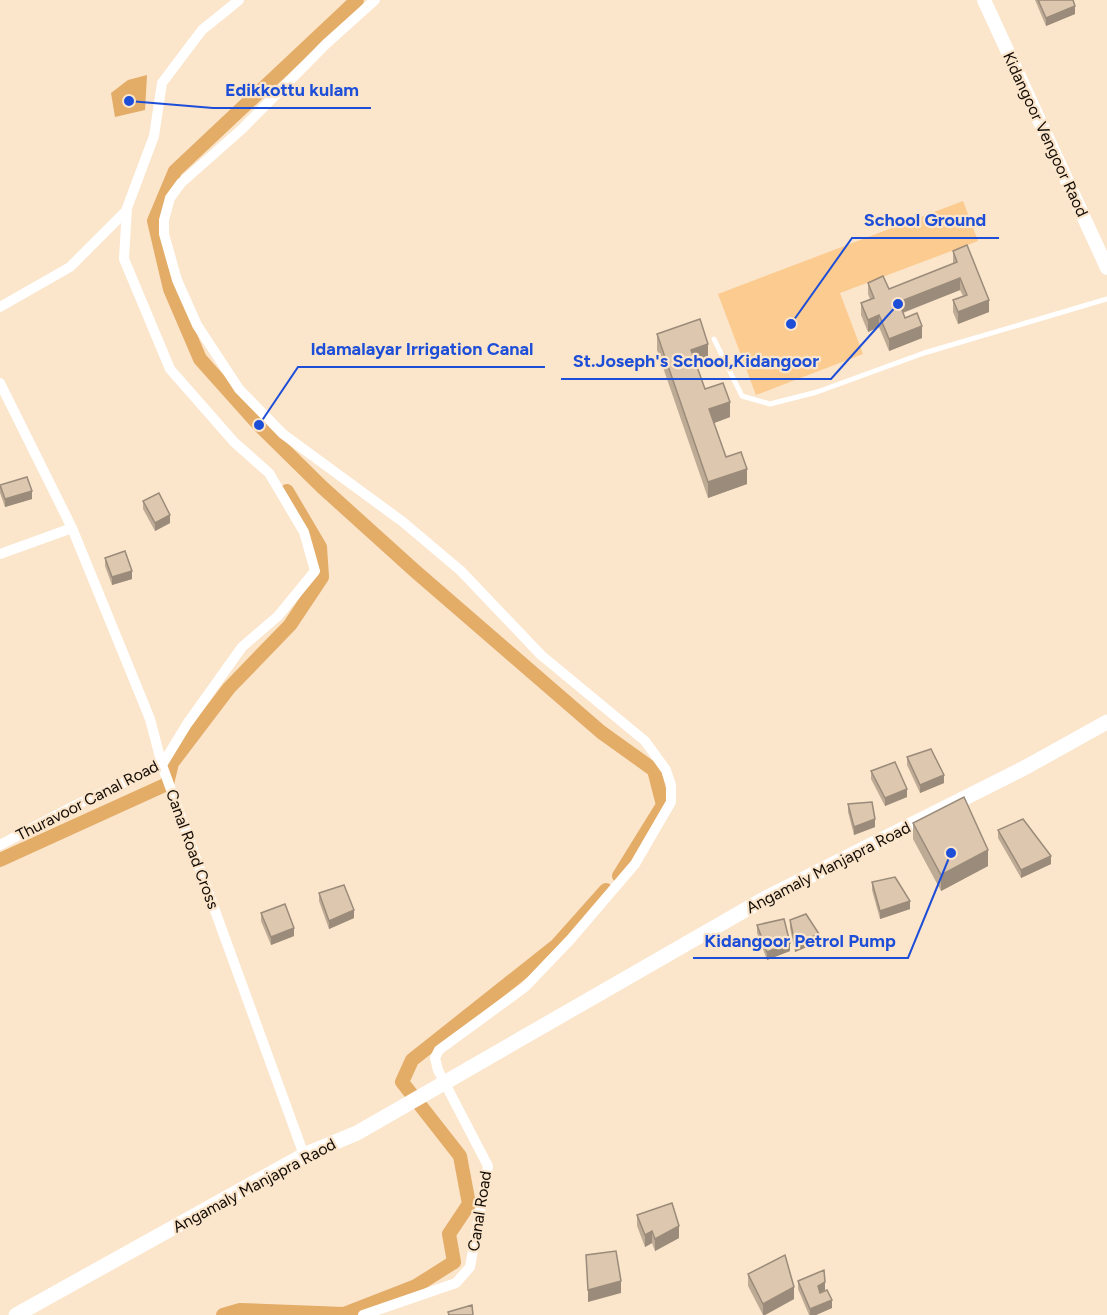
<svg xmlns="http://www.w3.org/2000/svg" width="1107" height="1315" viewBox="0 0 1107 1315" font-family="Figtree,sans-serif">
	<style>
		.green { fill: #fbcb90 }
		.water { fill: #e3ac67 }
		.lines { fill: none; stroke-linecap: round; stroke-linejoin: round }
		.canal { stroke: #e3ac67; stroke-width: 14 }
		.service { stroke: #fff; stroke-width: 5 }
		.minor { stroke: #fff; stroke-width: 10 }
		.tertiary { stroke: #fff; stroke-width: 14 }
		.secondary { stroke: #fff; stroke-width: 15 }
		.wall { fill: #beab96 }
		.shaded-wall { fill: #9b8b7a }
		.building { fill: #ddc7ae; stroke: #9b8b7a; stroke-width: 1.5 }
		.labels { text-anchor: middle; stroke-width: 4.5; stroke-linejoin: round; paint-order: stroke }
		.street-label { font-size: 16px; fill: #120b04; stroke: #fbe5cb }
		.leader { fill: none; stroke: #1d4ed8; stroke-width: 2 }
		.callout-dot { fill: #1d4ed8; stroke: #fbe5cb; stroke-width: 2 }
		.callout-label { font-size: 18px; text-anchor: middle; font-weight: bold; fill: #1d4ed8; stroke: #fbe5cb; stroke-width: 4.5; stroke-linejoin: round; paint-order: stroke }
	</style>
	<rect width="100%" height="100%" fill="#fbe5cb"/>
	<path class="green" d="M963,201L978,241L840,293L863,354L756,395L718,294Z"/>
	<path class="water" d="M147,75L145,110L115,117L111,93L128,80Z"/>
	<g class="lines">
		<path class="canal" d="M357,0L175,171L154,221L170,289L200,359L259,425L322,487L415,571L601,732L654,770L663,805L619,876
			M0,860L167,784L172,763L229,688L290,625L322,577L320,547L287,491
			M223,1315L240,1310L344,1314L416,1286L454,1262L449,1234L469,1204L460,1156L402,1082L412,1060L557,945L606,890"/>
		<path class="service" d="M714,339L742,396L770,404L817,392L924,353L1107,299"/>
		<path class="minor" d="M0,307L70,267L126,211
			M0,383L72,528L150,719L162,765L304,1155
			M0,554L72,528
			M0,845L76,805L162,765L187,724L242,647L278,616L315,571L304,532L269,473L234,442L170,369L124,259L127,208L154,136L162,83L202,30L239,0
			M363,1315L456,1283L470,1267L488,1166L438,1070L435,1058L439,1050L525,987L570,940L635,864L671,802V785L666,770L645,741L541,655L461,571L403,522L283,434L239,389L197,325L177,280L164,234V220L170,198L181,183L242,129L326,44L375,0"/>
		<path class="tertiary" d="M984,0L1107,268"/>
		<path class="secondary" d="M16,1315L304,1155L357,1133L764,899L1026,767L1107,722"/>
	</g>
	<path class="wall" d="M1035,0H1073L1075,14L1046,26Z
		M953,251L989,312L958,324L953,312V300L963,296L960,290L903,313L905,318L922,338L889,351L879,327L868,332L861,315V303L870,299L868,294V283L889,289L953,264Z
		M657,334L708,360L696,364L705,389L730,417L714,423L726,457L747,484L708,498L657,350Z
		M0,485L32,499L5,507L0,493Z
		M143,501L170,523L155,531L143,509Z
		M105,558L132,579L112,585L105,566Z
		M907,757L944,783L920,793L907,765Z
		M871,771L907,797L885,806L871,779Z
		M848,804L875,827L854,835L848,812Z
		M913,823L988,866L941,891L913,839Z
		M998,830L1051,864L1021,878L998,838Z
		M872,882L910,909L880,919L872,890Z
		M319,893L354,918L329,929L319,901Z
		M261,913L294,936L271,945L261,921Z
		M790,920L819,942L795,952L790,928Z
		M757,925L790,951L767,960L757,933Z
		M637,1215L679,1238L655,1251L652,1243L645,1247L637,1226Z
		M748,1274L794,1299L765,1315H763L748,1286Z
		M798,1281L825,1290L820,1293L832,1308L816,1315H809L798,1289Z"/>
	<path class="shaded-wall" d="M1075,6V14L1046,26V18Z
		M960,278V290L899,314V302Z
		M989,300V312L958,324V312Z
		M879,315V327L868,332V320Z
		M922,326V338L889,351V339Z
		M708,344V360L691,365V350Z
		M730,402V417L709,425V409Z
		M747,469V484L708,498V482Z
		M32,491V499L5,507V499Z
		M170,515V523L155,531V523Z
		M132,571V579L112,585V577Z
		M944,775V783L920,793V785Z
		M907,789V797L885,806V798Z
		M875,819V827L854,835V827Z
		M988,850V866L941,891V875Z
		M1051,856V864L1021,878V870Z
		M910,901V909L880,919V911Z
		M354,910V918L329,929V921Z
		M294,928V936L271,945V937Z
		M819,934V942L795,952V944Z
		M790,943V951L767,960V952Z
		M679,1226V1238L655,1251V1239Z
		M652,1231V1243L645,1247V1235Z
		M621,1281V1293L588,1302V1290Z
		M825,1282V1290L818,1294V1286Z
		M794,1287V1299L765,1315H763V1304Z
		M832,1300V1308L816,1315H810V1309Z"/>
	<path class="building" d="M1038,0H1073L1075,6L1046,18Z
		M967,245L989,300L958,312L953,300L967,295L960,278L899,302L905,318L917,313L922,326L889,339L879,315L868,320L861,303L874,298L868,283L883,276L889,289L957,262L953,251Z
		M700,319L708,344L691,350L705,389L723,383L730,402L709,409L726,457L741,452L747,469L708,482L657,334Z
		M27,477L32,491L5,499L0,485Z
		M159,493L170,515L155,523L143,501Z
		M125,551L132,571L112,577L105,558Z
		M931,749L944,775L920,785L907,757Z
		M895,762L907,789L885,798L871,771Z
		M964,797L988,850L941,875L913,823Z
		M872,802L875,819L854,827L848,804Z
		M1023,819L1051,856L1021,870L998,830Z
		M895,877L910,901L880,911L872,882Z
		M344,885L354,910L329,921L319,893Z
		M285,904L294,928L271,937L261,913Z
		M806,914L819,934L795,944L790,920Z
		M784,919L790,943L767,952L757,925Z
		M672,1203L679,1226L655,1239L652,1231L645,1235L637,1215Z
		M616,1251L621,1281L588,1290L586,1255Z
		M785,1255L794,1287L763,1304L748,1274Z
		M824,1270L825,1282L818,1286L820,1293L827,1290L832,1300L810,1309L798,1281Z
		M472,1305L473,1315H449L448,1312Z"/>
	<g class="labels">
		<g class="street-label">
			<text transform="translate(1046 134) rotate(65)" y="6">Kidangoor Vengoor Raod</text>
			<text transform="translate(87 800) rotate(-27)" y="6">Thuravoor Canal Road</text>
			<text transform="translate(193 849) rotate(70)" y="6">Canal Road Cross</text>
			<text transform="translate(828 867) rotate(-27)" y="6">Angamaly Manjapra Road</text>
			<text transform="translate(254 1185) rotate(-28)" y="6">Angamaly Manjapra Raod</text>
			<text transform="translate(479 1211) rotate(-81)" y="6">Canal Road</text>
		</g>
	</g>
	<path class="leader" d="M129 101L213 108H371M791 324L852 238H999M259 425L298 367H545M898 304L831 379H561M951 853L908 958H693"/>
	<g class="callout-dot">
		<circle cx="129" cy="101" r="6"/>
		<circle cx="791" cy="324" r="6"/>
		<circle cx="259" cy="425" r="6"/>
		<circle cx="898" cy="304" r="6"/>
		<circle cx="951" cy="853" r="6"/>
	</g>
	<g class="callout-label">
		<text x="292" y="96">Edikkottu kulam</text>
		<text x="925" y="226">School Ground</text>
		<text x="422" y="355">Idamalayar Irrigation Canal</text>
		<text x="696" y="367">St.Joseph's School,Kidangoor</text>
		<text x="800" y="947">Kidangoor Petrol Pump</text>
	</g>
</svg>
